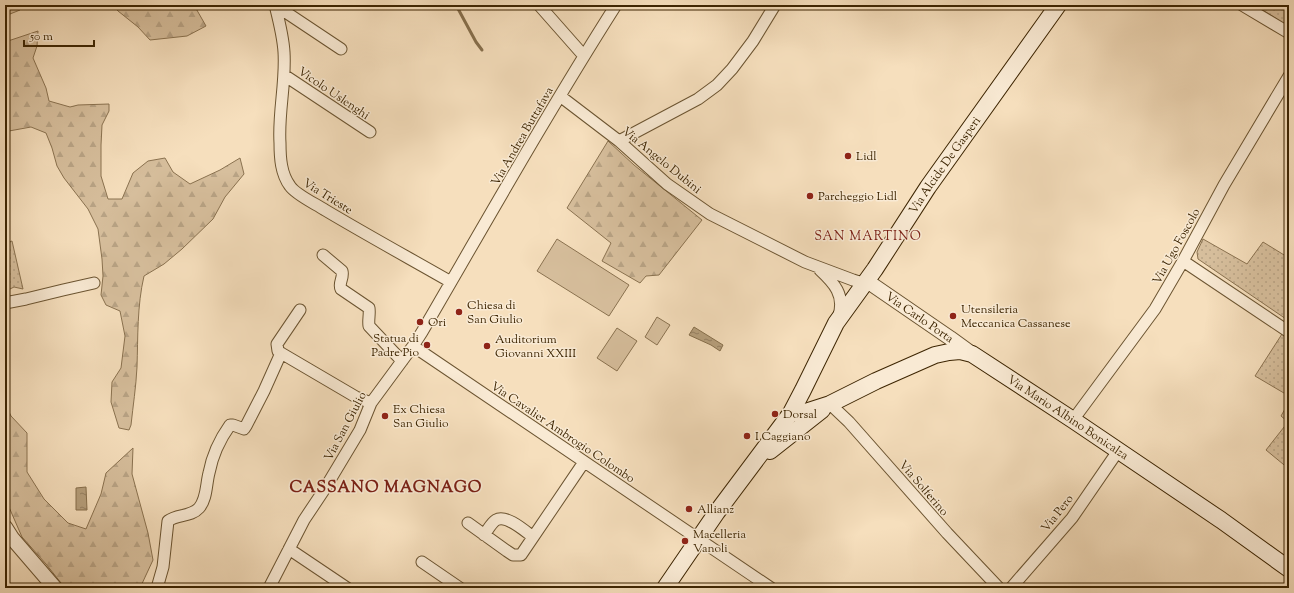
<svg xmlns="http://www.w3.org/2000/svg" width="1294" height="593" viewBox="0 0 1294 593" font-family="'Sorts Mill Goudy',serif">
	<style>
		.grass { fill: url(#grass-dots); stroke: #8a7250 }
		.forest { fill: url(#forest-firs); stroke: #8a7250 }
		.park { fill: #d7bf9d; stroke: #8a7250 }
		.water { fill: url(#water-ripples); stroke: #866f4c }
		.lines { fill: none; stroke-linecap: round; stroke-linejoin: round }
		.stream { stroke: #866f4c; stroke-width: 3 }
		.minor-casing { stroke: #6b5431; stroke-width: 13 }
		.tertiary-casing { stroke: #6b5431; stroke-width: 16 }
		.secondary-casing { stroke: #3d2502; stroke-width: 18 }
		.minor { stroke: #f9ead4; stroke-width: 11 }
		.tertiary { stroke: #f9ead4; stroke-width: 14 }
		.secondary { stroke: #f9ead4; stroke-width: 16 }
		.poi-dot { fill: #8f2418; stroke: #f9ead4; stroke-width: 1.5 }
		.labels { text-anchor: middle; stroke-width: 3; stroke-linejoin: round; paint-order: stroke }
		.street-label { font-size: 12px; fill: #3d2502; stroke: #f9ead4 }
		.poi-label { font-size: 12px; fill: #3d2502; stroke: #f9ead4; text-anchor: start }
		.neighbourhood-label { font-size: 13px; letter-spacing: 1px; fill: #7a1f14; stroke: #f9ead4 }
		.district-label { font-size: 16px; font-weight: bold; letter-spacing: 1px; fill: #7a1f14; stroke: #f9ead4 }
	</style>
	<defs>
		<pattern id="grass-dots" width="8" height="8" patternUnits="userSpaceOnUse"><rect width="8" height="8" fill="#d7bf9d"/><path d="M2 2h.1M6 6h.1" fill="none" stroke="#b9a486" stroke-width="1.8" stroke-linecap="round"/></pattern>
		<pattern id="forest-firs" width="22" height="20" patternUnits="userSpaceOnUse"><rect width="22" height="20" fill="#d7bf9d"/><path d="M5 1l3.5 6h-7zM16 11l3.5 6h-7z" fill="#b9a486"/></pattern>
		<pattern id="water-ripples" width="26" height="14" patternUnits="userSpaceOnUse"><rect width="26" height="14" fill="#b7a07d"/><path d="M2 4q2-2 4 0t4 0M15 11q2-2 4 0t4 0" fill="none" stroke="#968264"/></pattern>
	</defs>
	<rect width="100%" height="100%" fill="#f6dfbd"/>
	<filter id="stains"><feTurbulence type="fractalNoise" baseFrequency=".005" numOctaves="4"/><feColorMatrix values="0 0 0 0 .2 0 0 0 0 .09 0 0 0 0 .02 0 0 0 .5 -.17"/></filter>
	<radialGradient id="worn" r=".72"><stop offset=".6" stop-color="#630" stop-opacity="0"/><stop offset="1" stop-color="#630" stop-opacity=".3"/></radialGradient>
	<path class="grass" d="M1255,5H1289V27Z
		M5,225L9,242L12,241L23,289L14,287L8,290L9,299L5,297Z
		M1203,239L1247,264L1263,242L1289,258V289L1286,294L1289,296V321L1198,259L1197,252Z
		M1282,334L1289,339V396L1255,376Z
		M1289,402V469L1266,450L1288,422L1281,416Z"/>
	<path class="forest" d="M112,5H194L206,26L187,36L150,40L138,27L118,11Z
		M38,31L37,46L33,58L46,88L49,101L70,107L78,105L109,104V111L102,125L101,145V176L108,199H122L133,173L148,161L165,158L173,172L190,184L220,170L240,158L244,174L225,197L213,219L182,249L164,264L144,276C137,306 138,337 137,367C136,387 133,406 131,425L129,430L119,428L111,402L112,382L121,368L125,336L120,311L106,305L101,295L103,276L102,259L98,229L88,209L64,178L57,166L52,148L46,133L31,127L9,131L5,123V42Z
		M608,141L634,165L702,220L659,275L646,276L640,283L602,261L611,243L567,208Z
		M5,404L11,416L27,433V472L44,499L68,523L86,529L101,494L106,473L133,448L132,474L148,533L153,560L140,588H65L46,564L22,537L5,498Z"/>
	<path class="park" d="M5,5H18L20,10L5,16Z
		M557,239L629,285L609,316L537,271Z
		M657,317L670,325L657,345L645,337Z
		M617,328L637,341L617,371L597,358Z"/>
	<path class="water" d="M694,327L723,345L720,351L711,345L689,335Z
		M86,487L87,510H76V488Z"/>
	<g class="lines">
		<path class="stream" d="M456,5L476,42L482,50"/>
		<g class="minor-casing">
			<path id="minor" d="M275,5C279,21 283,36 284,52C286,83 278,113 280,143C280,158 281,174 290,186C296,195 316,204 325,210C367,235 409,258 451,282
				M275,5L341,49
				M539,5L584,56
				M1242,5L1289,33
				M284,75L370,132
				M560,96L619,141L667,184L710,214L805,262L853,280L859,282L867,281
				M619,141L698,99L717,85L732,69L753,41L775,5
				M323,255L342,271C344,278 338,283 341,289L369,308C370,314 368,320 369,326L402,361
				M1183,261L1289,332
				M820,270C834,283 845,295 839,315
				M5,303L26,299L63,290L94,283
				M413,346L771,588
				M281,353L278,351L277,344L300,310
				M830,404L849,422L947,533L999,588
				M1073,420L1155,309L1183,261L1224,185L1289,76
				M468,523L507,551L513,555H521L584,462
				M484,535C488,530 491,523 496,520C506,514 525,531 533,537
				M289,549L347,588
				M422,562L460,588
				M157,588L163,567L168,521C177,514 191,517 199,508C207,499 206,484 209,473C212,457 220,439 230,425H233L244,429L246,426L264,391L281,353L356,397L371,403
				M269,588L304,520L324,490L360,430L371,403L413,346L422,332C486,222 548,112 616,5
				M1011,588L1072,518L1118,451"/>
		</g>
		<g class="tertiary-casing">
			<g id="tertiary">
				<path id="s1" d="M867,281L950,338L972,354"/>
				<path d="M5,527L12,538L55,588"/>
			</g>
		</g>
		<g class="secondary-casing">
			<g id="secondary">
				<path id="s2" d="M791,413H802L830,404L876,381L935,355L949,352L960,351L972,354L1073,420L1221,520L1289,569"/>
				<path d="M770,451L822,410"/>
				<path id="s3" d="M665,588L717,512L791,413L803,390L836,323L875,269L928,187L1058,5"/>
			</g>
		</g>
		<use href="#minor" class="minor"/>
		<use href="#tertiary" class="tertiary"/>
		<use href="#secondary" class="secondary"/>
	</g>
	<g class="poi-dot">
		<circle cx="848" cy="156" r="4"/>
		<circle cx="810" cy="196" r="4"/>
		<circle cx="459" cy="312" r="4"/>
		<circle cx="953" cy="316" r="4"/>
		<circle cx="420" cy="322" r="4"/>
		<circle cx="427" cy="345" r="4"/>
		<circle cx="487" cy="346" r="4"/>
		<circle cx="775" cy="414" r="4"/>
		<circle cx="385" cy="416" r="4"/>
		<circle cx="747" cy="436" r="4"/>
		<circle cx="689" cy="509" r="4"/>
		<circle cx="685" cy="541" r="4"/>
	</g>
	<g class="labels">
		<g class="street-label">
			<text transform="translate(334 93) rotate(34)" y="4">Vicolo Uslenghi</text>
			<text transform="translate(522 136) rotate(-60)" y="4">Via Andrea Buttafava</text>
			<text transform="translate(662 160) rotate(39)" y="4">Via Angelo Dubini</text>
			<text dy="4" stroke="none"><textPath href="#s3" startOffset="508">Via Alcide De Gasperi</textPath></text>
			<text transform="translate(328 196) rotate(32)" y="4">Via Trieste</text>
			<text transform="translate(1176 246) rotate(-61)" y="4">Via Ugo Foscolo</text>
			<text dy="4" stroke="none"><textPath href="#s1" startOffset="64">Via Carlo Porta</textPath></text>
			<text dy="4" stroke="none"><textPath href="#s2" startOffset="309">Via Mario Albino Bonicalza</textPath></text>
			<text transform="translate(345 426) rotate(-62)" y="4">Via San Giulio</text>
			<text transform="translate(563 432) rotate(34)" y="4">Via Cavalier Ambrogio Colombo</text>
			<text transform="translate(924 488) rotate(49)" y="4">Via Solferino</text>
			<text transform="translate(1057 513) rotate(-52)" y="4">Via Pero</text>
		</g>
		<g class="poi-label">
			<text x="856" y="160">Lidl</text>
			<text x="818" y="200">Parcheggio Lidl</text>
			<text x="467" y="309">Chiesa di<tspan x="467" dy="14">San Giulio</tspan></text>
			<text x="961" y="313">Utensileria<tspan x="961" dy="14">Meccanica Cassanese</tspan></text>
			<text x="428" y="326">Ori</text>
			<text x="419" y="342" text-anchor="end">Statua di<tspan x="419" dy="14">Padre Pio</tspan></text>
			<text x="495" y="343">Auditorium<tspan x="495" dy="14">Giovanni XXIII</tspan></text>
			<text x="393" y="413">Ex Chiesa<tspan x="393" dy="14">San Giulio</tspan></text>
			<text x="783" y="418">Dorsal</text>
			<text x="755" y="440">I Caggiano</text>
			<text x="697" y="513">Allianz</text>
			<text x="693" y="538">Macelleria<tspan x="693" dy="14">Vanoli</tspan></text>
		</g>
		<g class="neighbourhood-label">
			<text x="868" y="240">SAN MARTINO</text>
		</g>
		<g class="district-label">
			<text x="386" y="492">CASSANO MAGNAGO</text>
		</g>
	</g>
	<rect width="1294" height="593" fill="none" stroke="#f6dfbd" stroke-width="20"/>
	<rect x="6" y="6" width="1282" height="581" fill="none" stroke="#3d2502" stroke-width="2"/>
	<rect x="10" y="10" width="1274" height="573" fill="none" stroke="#3d2502"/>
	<path d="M24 40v6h70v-6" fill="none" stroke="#3d2502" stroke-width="2"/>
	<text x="30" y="40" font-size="12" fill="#3d2502" stroke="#f9ead4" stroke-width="3" paint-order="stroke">50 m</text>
	<rect width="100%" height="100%" filter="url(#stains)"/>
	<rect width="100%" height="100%" fill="url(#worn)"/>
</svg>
